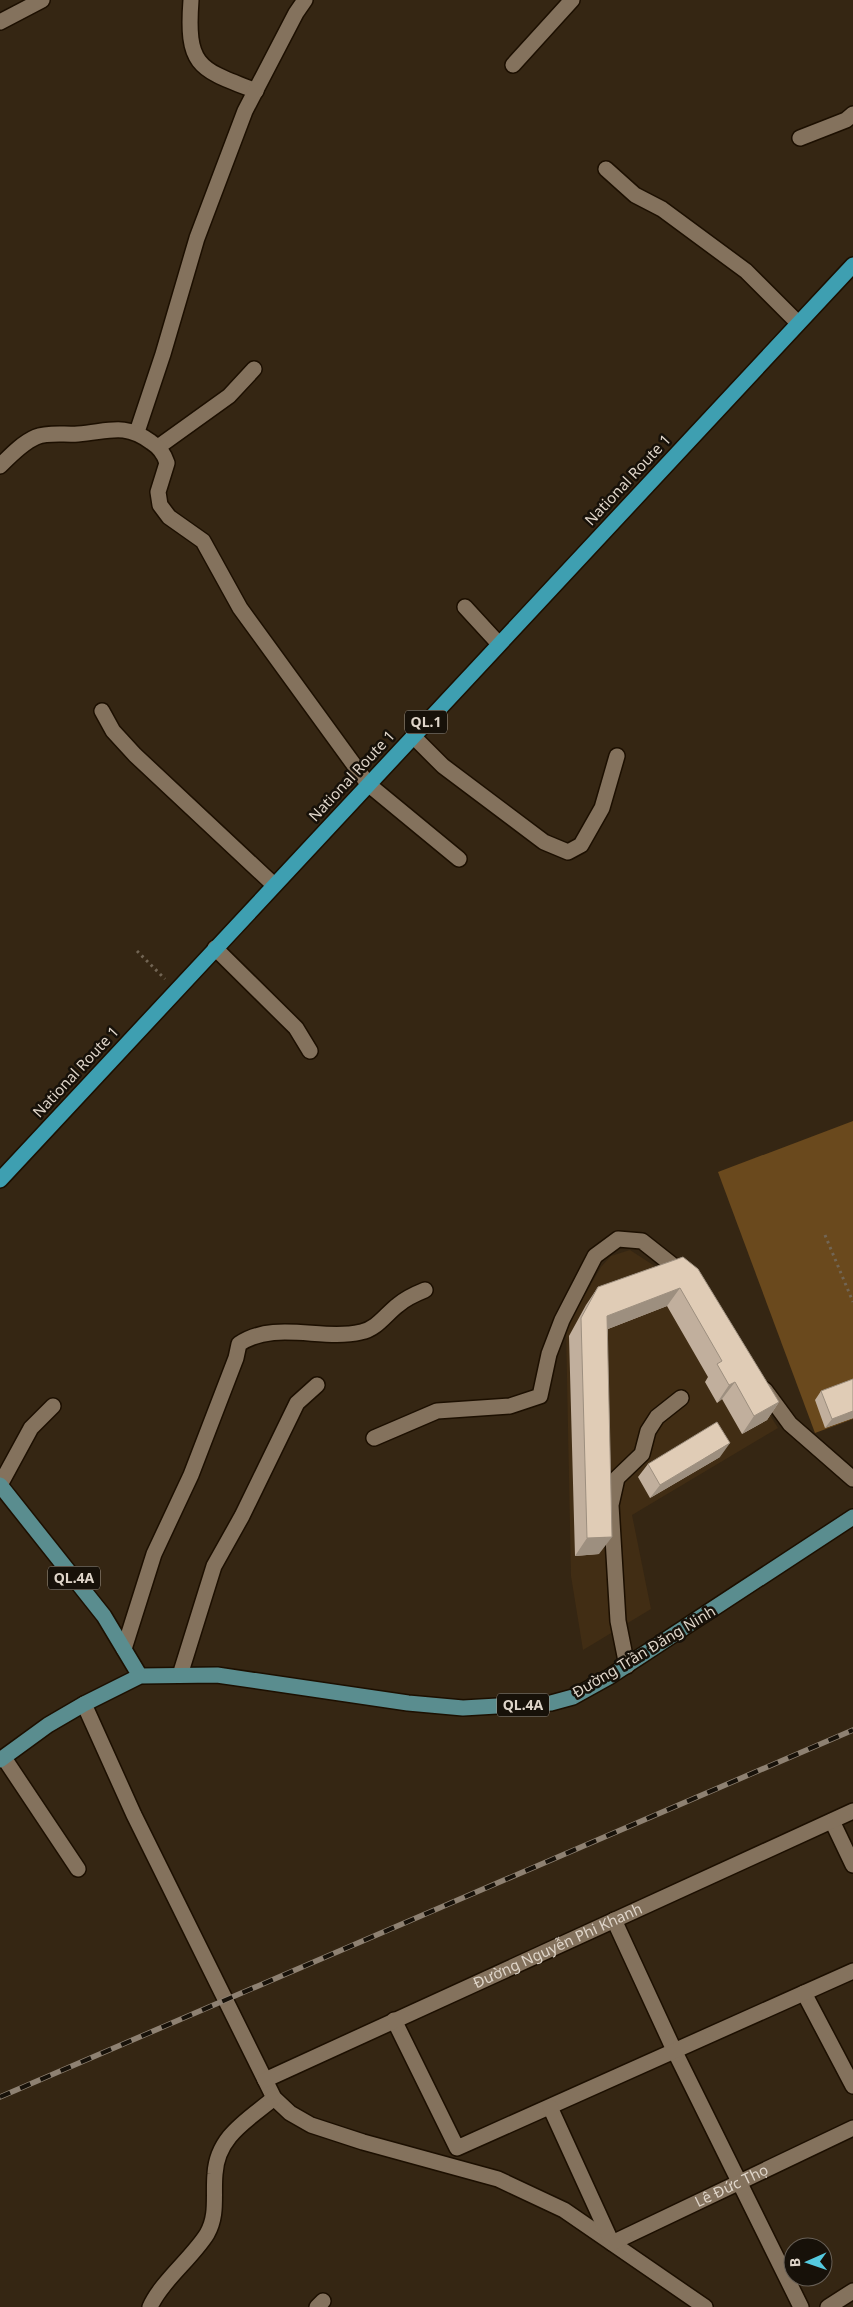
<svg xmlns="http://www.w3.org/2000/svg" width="853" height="2307" viewBox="0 0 853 2307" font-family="'Noto Sans',sans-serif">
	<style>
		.built { fill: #412d14 }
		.green { fill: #6a491d }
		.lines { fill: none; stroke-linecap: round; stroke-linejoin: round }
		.minor-casing { stroke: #1c0f00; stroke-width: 18 }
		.major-casing { stroke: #1c0f00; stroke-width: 18 }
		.highway-casing { stroke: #1c0f00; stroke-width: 18 }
		.path { stroke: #726554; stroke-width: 3; stroke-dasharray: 2.5 4; stroke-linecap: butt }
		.minor { stroke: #84725d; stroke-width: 15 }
		.major { stroke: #5a8d8f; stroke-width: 15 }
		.highway { stroke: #3e9fb1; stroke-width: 15 }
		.rail-casing { stroke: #8e8172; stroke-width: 5.5 }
		.rail { stroke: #171109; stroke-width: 4; stroke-dasharray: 11; stroke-linecap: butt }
		.wall { fill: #c1af9d }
		.shaded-wall { fill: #9d8f7f }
		.building { fill: #e0ccb6; stroke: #9d8f7f }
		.labels { text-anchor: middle; stroke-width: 5; stroke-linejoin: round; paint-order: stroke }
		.shield { fill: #171109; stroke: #a39a8f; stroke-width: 1 }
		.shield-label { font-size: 14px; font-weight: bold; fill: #dfd5c9 }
		.street-label { font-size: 15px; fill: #dfd5c9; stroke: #171109 }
	</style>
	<rect width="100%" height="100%" fill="#352613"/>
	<path class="built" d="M630,1250L693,1291L778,1428L632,1515L651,1609L583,1650L571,1576L566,1328L601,1267L611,1256Z"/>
	<path class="green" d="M853,1121V1419L815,1433L718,1172Z"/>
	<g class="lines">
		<g class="minor-casing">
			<g id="minor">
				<path d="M191,0C186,67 199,69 256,91"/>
				<path d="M0,22L42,0"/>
				<path d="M513,65L572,0"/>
				<path d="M800,138L846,120L853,114"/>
				<path d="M606,169L635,195L662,209L746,271L798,323"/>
				<path d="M137,432L163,354L197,238L245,111L296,13L305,0"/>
				<path d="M158,447L229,396L254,369"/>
				<path d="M0,466C10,456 22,443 36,437C48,432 65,435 78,434C108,432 124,422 151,442C159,447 164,453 167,463L158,492L160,505L169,517L203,541L240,608L368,784L459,859"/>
				<path d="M465,607L499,644"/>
				<path d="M102,711L113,731L135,755L274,885"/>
				<path d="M413,736L443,766L544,842L568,852L581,845L602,808L617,756"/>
				<path d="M215,948L296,1028L310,1051"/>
				<path d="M765,1390L790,1424L853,1479"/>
				<path d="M374,1438L437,1411L510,1406L540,1396L549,1354L562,1320L595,1256L618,1239L642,1241L685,1275"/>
				<path d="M0,1485L31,1428L53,1406"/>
				<path d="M124,1649L154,1554L191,1475L236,1358L239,1344C274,1320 322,1341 361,1332C377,1329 386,1314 398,1305C406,1298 415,1294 425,1290"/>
				<path d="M627,1666L618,1621L611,1505L617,1478L642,1454L648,1431L657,1417L681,1398"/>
				<path d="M180,1675L214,1566L242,1516L297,1403L317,1385"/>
				<path d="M84,1704L134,1815L274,2098L290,2113L311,2125L363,2142L498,2179L564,2210L705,2307"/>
				<path d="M4,1758L78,1869"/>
				<path d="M832,1821L853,1865"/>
				<path d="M614,1920L674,2050L801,2307"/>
				<path d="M804,1993L853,2086"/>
				<path d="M394,2020L457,2148L853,1971"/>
				<path id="s1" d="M265,2080L853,1811"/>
				<path id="s2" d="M550,2107L612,2243L853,2128"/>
				<path d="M150,2307C161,2282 192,2258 207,2234C218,2215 213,2195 215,2174C217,2136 248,2120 274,2098"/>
				<path d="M317,2307L323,2301"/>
				<path d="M828,2307L853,2291"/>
			</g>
		</g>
		<g class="major-casing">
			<path id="major" d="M0,1485L104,1616L140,1676
				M0,1760L48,1725L84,1704L140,1676L217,1675L408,1703L463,1708L551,1703L573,1697L609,1677L853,1517"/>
		</g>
		<g class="highway-casing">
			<path id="highway" d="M0,1180L853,265"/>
		</g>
		<path class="path" d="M137,951L165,979
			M825,1235L853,1302"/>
		<use href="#minor" class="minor"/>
		<use href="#major" class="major"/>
		<use href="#highway" class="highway"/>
		<g class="rail-casing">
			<path id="rail" d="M0,2097L853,1730"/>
		</g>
		<use href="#rail" class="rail"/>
	</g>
	<path class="wall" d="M683,1257L779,1402L767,1420L742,1434L722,1399L717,1403L705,1382L708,1377L667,1306L608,1329L599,1554L575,1556L569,1336L586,1305L598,1287Z
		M821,1391L853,1418L825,1428L815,1400Z
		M720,1457L650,1498L638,1477L648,1464Z"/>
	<path class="shaded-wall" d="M680,1288L667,1306L595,1334L607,1316Z
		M735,1382L722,1399L717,1403L729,1385Z
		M779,1402L767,1420L742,1434L754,1416Z
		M853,1411V1418L825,1428L832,1419Z
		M730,1443L720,1457L650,1498L660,1485Z
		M612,1537L599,1554L575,1556L587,1538Z"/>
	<path class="building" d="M683,1257L698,1269L779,1402L754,1416L735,1382L729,1385L717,1364L722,1361L680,1288L607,1316L612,1537L587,1538L581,1318L598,1287Z
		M853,1379V1411L832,1419L821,1391Z
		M717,1422L730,1443L660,1485L648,1464Z"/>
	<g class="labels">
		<g class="shield">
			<rect x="405" y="710.5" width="42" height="23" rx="4"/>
			<rect x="48" y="1566.5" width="52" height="23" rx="4"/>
			<rect x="497" y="1693.5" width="52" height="23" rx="4"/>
		</g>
		<g class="shield-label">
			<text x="426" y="727">QL.1</text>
			<text x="74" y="1583">QL.4A</text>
			<text x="523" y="1710">QL.4A</text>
		</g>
		<g class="street-label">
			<text transform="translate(628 480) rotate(-47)" y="5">National Route 1</text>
			<text transform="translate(352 776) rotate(-47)" y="5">National Route 1</text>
			<text transform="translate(76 1072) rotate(-47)" y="5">National Route 1</text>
			<text transform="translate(644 1652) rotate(-31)" y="5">Đường Trần Đăng Ninh</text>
			<text dy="5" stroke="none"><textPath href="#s1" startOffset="322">Đường Nguyễn Phi Khanh</textPath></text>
			<text dy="5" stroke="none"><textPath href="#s2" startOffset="282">Lê Đức Thọ</textPath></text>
		</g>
	</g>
	<g transform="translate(808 2262) rotate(268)"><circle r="24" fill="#171109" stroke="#675f56"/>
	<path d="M0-4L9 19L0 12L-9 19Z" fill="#55cae0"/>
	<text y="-8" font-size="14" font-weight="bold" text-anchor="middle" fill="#dfd5c9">B</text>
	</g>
</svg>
